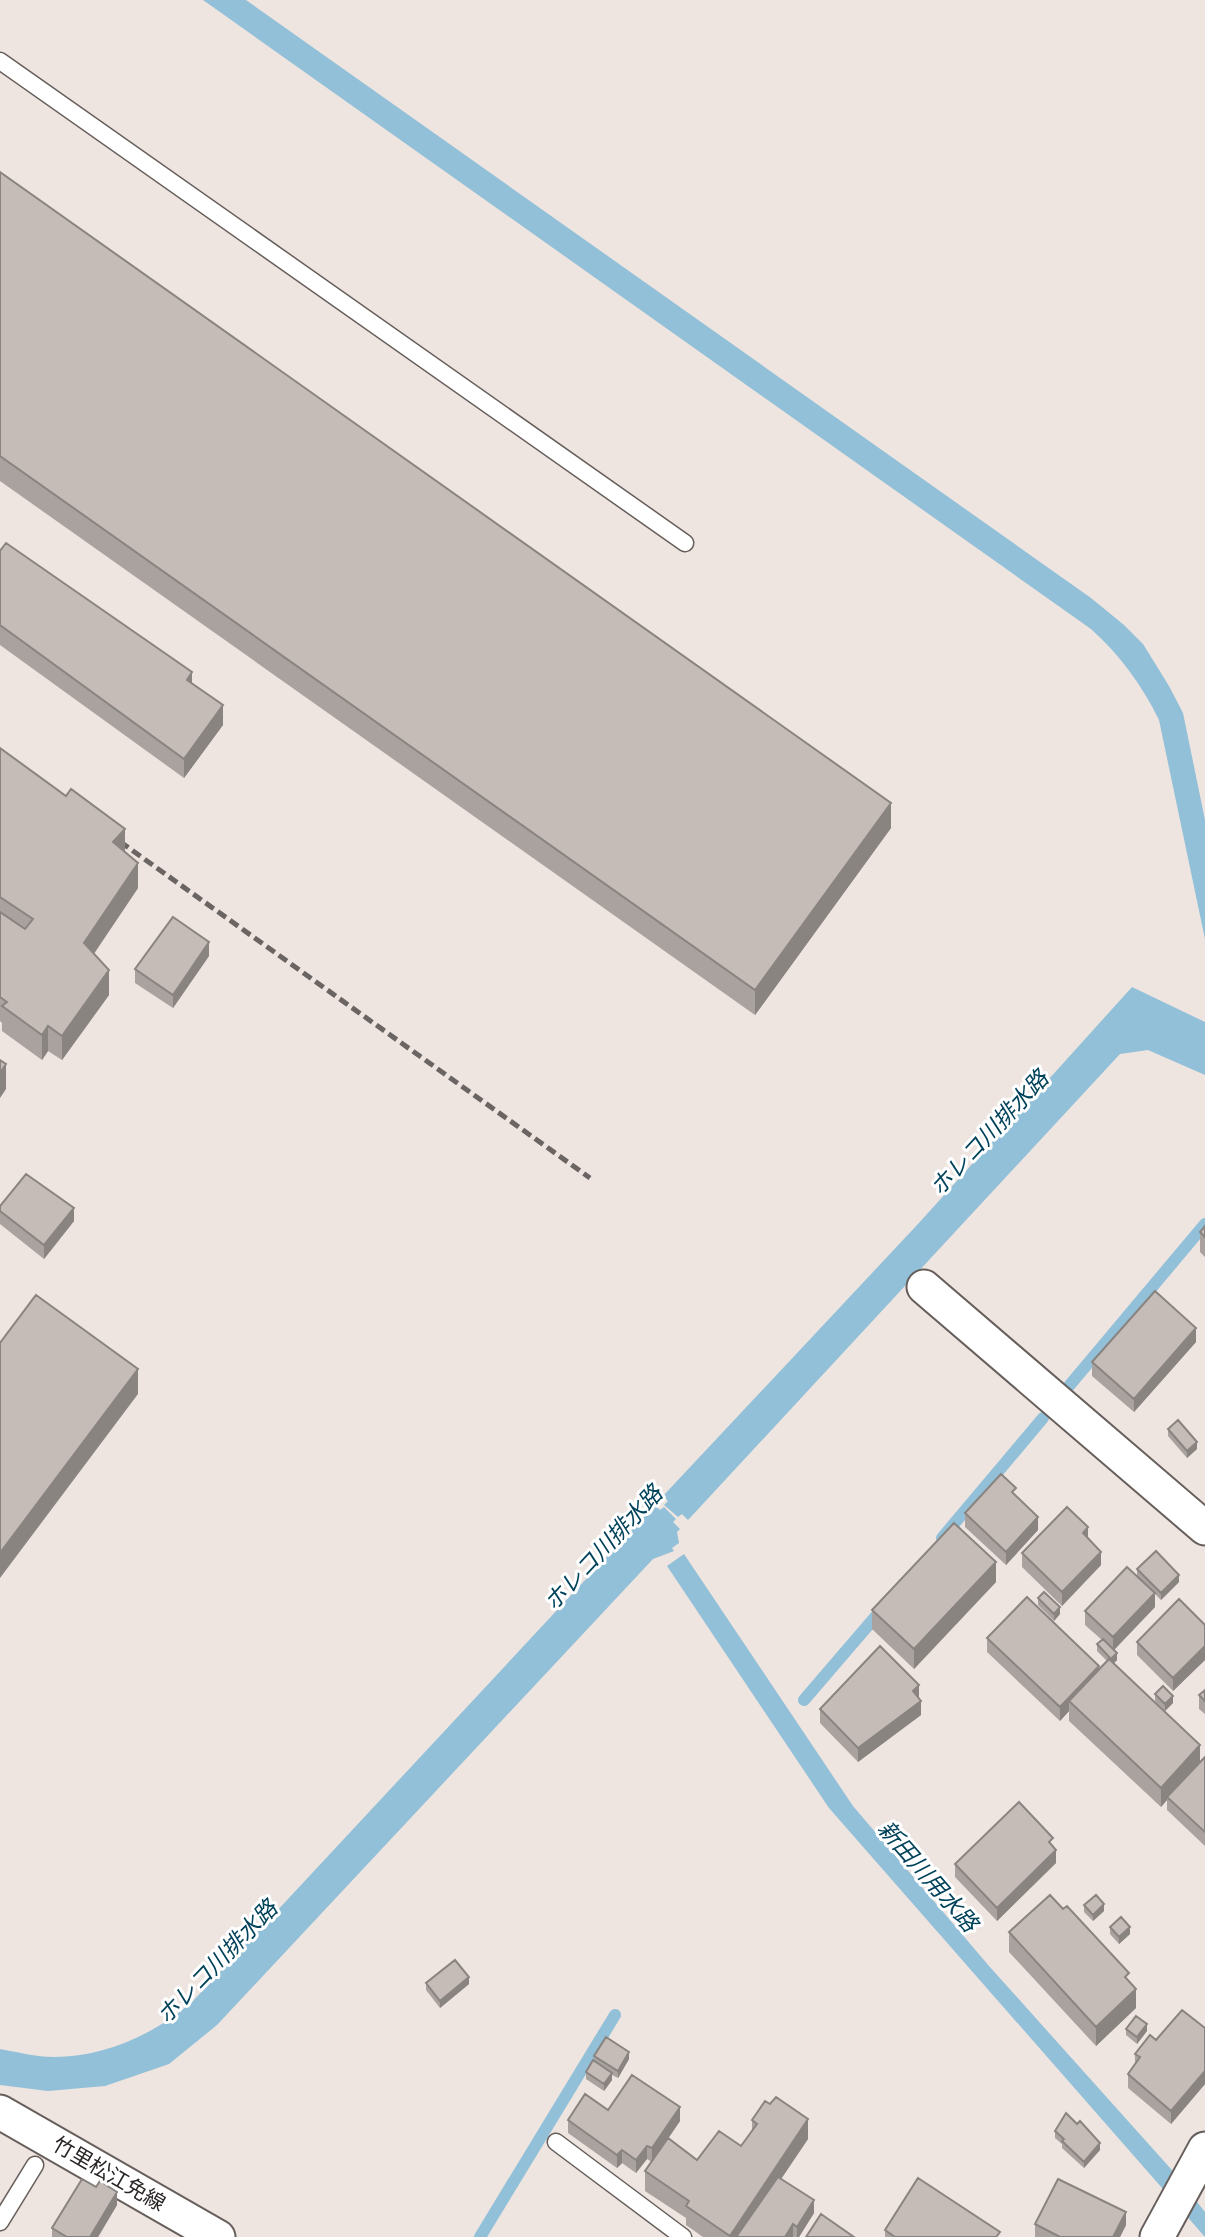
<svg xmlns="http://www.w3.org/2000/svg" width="1205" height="2237" viewBox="0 0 1205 2237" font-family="Overpass,'Noto Sans JP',sans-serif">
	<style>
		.water { fill: #91c0d8 }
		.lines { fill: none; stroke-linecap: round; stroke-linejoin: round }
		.stream { stroke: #91c0d8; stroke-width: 12 }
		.lane-casing { stroke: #665e5a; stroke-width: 19 }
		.street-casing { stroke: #665e5a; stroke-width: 37 }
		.lane { stroke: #fff; stroke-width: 16 }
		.street { stroke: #fff; stroke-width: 33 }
		.rail { stroke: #6a6462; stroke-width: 5; stroke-dasharray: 10 5; stroke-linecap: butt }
		.wall { fill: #a9a29e }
		.shaded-wall { fill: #8a8481 }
		.building { fill: #c5bcb8; stroke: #8a8481; stroke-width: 2 }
		.labels { text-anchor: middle; stroke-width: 6; stroke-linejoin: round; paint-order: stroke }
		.street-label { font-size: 21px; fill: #2a2625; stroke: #fff }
		.water-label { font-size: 23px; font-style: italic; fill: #00425a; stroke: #fff }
	</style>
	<rect width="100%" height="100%" fill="#eee4e0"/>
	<path class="water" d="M203,0H246L1091,598L1124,625L1143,644L1169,686L1183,713L1205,820V939L1159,720C1142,685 1120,655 1091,629Z
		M1132,987L1205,1022V1075L1148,1050L1120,1054L688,1520L682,1514L678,1517L664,1505L668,1501L663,1496L918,1224Z
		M655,1505L660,1510L664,1507L676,1519L673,1522L680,1529L677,1532L679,1543L672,1548L674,1551L653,1559L217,2025L169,2064L105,2086L48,2091L0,2085V2049C17,2052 36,2057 54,2057C105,2057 155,2034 193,2001Z
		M684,1554L853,1806L989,1966L1171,2169L1205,2212V2237L829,1808L667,1566Z"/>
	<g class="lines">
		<path class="stream" d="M1069,1386L1205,1224
			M942,1538L1043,1418
			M804,1700L883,1608
			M480,2237L615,2015"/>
		<g class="lane-casing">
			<path id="lane" d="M0,61L685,543
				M556,2142L683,2237
				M0,2222L35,2165"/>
		</g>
		<g class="street-casing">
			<path id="street" d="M924,1287L1205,1528
				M0,2112L218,2237
				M1157,2237L1205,2149"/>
		</g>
		<use href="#lane" class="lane"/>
		<use href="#street" class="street"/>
		<path class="rail" d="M108,833L590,1178"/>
	</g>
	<path class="wall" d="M0,172L891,828L755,1015L0,481Z
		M0,551L223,725L184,778L0,645Z
		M0,748L125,852L138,888L94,954L109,995L62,1060L48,1051L42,1060L2,1031V1023L0,1021Z
		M209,956L173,1008L135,983V969Z
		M0,1206L74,1221L44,1259L0,1224Z
		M1205,1226V1257L1200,1252V1232Z
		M1196,1342L1134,1412L1092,1376V1362Z
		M1168,1429L1197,1449L1187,1458L1168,1436Z
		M965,1513L1038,1530L1006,1565L965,1527Z
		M1088,1538L1101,1565L1062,1606L1022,1567V1553Z
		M1137,1569L1179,1582L1161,1600L1155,1594V1607L1114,1650L1117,1660L1113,1664L1200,1762L1205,1757V1846L1167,1810V1800L1161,1807L1069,1721V1711L1060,1721L987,1652V1638L1099,1669L1107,1661L1097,1651V1644L1102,1640L1085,1625V1611L1137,1576Z
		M996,1582L914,1669L872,1629V1610Z
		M1038,1598L1060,1614L1054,1621L1038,1605Z
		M1205,1625V1660L1173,1691L1137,1655V1642Z
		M1205,1690V1714L1199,1709V1695Z
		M1155,1694L1173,1703L1165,1711L1155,1701Z
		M919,1698L921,1715L858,1762L820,1723V1709Z
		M1053,1846L1056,1863L997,1921L955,1877V1864Z
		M1084,1905L1104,1911L1093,1921L1084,1912Z
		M1063,1909L1129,1981L1136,2008L1096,2046L1009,1952V1932Z
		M1110,1927L1130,1934L1119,1944L1110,1934Z
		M426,1983L469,1984L440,2008L426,1990Z
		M1205,2028V2084L1171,2124L1128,2088V2074L1135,2065V2054L1156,2040Z
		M1126,2029L1147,2031L1137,2044L1126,2035Z
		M594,2056L629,2059L618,2078L612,2075V2080L604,2091L586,2079V2072L594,2061Z
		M608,2110L680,2121L652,2162L647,2159L636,2173L622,2163L617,2168L568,2133V2120Z
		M752,2120L808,2139L781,2179L814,2213L799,2237H703L686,2225V2218L645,2191V2171L697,2160L741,2146L752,2131Z
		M1055,2131L1100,2150L1084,2168L1062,2148V2144L1055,2138Z
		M117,2205L98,2237H52V2228Z
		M1035,2224L1126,2225L1120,2237H1035Z
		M885,2230L1000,2237H885Z"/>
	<path class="shaded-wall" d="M192,672V692L187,680Z
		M223,705V725L184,778V759Z
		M891,803V828L755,1015V990Z
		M125,829V854L113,842Z
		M138,863V888L84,968V943Z
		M209,942V956L173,1008V995Z
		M109,970V995L62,1060V1036Z
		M48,1026V1051L42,1060V1035Z
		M6,1064V1089L0,1098V1073Z
		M74,1208V1221L44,1259V1245Z
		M1196,1328V1342L1134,1412V1399Z
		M138,1369V1394L0,1578V1553Z
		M1197,1442V1449L1187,1458V1451Z
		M1038,1517V1530L1006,1565V1552Z
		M1088,1527V1541L1083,1533Z
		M1101,1552V1565L1062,1606V1592Z
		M996,1562V1582L914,1669V1649Z
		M1179,1575V1582L1161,1600V1593Z
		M1155,1593V1607L1113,1651V1637Z
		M1060,1607V1614L1054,1621V1614Z
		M1205,1646V1660L1173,1691V1678Z
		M1117,1653V1660L1111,1666V1659Z
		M1099,1666V1680L1069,1701V1711L1060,1721V1707Z
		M919,1685V1698L913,1691Z
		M1173,1696V1703L1165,1711V1704Z
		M921,1701V1715L858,1762V1748Z
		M1200,1745V1764L1167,1797V1800L1161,1807V1788Z
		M1056,1850V1863L997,1921V1908Z
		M1104,1904V1911L1093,1921V1915Z
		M1130,1927V1934L1119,1944V1937Z
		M469,1977V1984L440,2008V2001Z
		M1136,1989V2008L1096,2046V2027Z
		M1147,2024V2031L1137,2044V2037Z
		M629,2052V2059L618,2078V2071Z
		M1205,2070V2084L1171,2124V2111Z
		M612,2073V2080L604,2091V2084Z
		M680,2107V2121L652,2162V2148Z
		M808,2119V2139L742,2237H730Z
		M1100,2143V2150L1084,2168V2162Z
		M647,2146V2159L636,2173V2160Z
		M622,2150V2163L617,2168V2155Z
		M117,2192V2205L98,2237H90Z
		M814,2200V2213L799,2237H797V2227Z
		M1126,2212V2225L1120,2237H1113Z
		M793,2224V2237H785Z"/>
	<path class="building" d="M0,172L891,803L755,990L0,456Z
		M6,543L192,672L187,680L223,705L184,759L0,625V551Z
		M0,748L66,796L71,789L125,829L113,842L138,863L84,943L109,970L62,1036L48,1026L42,1035L2,1006L7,1002L0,997V912L25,929L33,919L0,897Z
		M173,917L209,942L173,995L135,969Z
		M0,1060L6,1064L0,1073Z
		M26,1174L74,1208L44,1245L0,1211V1206Z
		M1205,1226V1237L1200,1232Z
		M1155,1291L1196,1328L1134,1399L1092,1362Z
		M36,1295L138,1369L0,1553V1343Z
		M1178,1420L1197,1442L1187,1451L1168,1429Z
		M1001,1474L1016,1488L1012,1492L1038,1517L1006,1552L965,1513Z
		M1067,1507L1088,1527L1083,1533L1101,1552L1062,1592L1022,1553Z
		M954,1523L996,1562L914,1649L872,1610Z
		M1156,1551L1179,1575L1161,1593L1137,1569Z
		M1127,1567L1155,1593L1113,1637L1085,1611Z
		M1044,1592L1060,1607L1054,1614L1038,1598Z
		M1027,1597L1099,1666L1060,1707L987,1638Z
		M1179,1599L1205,1625V1646L1173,1678L1137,1642Z
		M1103,1639L1117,1653L1111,1659L1097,1644Z
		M880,1646L919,1685L913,1691L921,1701L858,1748L820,1709Z
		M1109,1659L1200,1745L1161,1788L1069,1701Z
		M1163,1686L1173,1696L1165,1704L1155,1694Z
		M1205,1690V1701L1199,1695Z
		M1205,1757V1832L1167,1797Z
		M1019,1802L1053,1838L1049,1842L1056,1850L997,1908L955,1864Z
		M1050,1895L1063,1909L1067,1906L1129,1973L1125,1977L1136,1989L1096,2027L1009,1932Z
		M1096,1895L1104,1904L1093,1915L1084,1905Z
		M1121,1917L1130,1927L1119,1937L1110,1927Z
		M455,1960L469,1977L440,2001L426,1983Z
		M1182,2010L1205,2028V2071L1171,2111L1128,2074L1140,2057L1135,2054L1150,2035L1156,2040Z
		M1136,2016L1147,2024L1137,2037L1126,2029Z
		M606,2037L629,2052L618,2071L594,2056Z
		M593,2060L612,2073L604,2084L586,2072Z
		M632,2075L680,2107L652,2148L647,2146L636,2160L622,2150L617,2155L568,2120L585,2094L608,2110Z
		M776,2097L808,2119L730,2236L686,2206L689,2201L645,2171L668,2138L697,2160L719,2131L741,2146L757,2124L752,2120L765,2101L770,2104Z
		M1066,2113L1077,2124L1080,2121L1100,2143L1084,2162L1062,2141L1064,2139L1055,2131Z
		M778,2177L814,2200L797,2227L793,2224L785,2237H736Z
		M918,2178L1000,2232L996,2237H895L885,2230Z
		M82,2179L96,2187L100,2181L117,2192L90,2237H67L52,2228Z
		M1058,2179L1126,2212L1113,2237H1060L1035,2224Z
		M821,2214L854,2237H806Z"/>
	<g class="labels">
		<g class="street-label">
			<text transform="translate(109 2174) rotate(30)" y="7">竹里松江免線</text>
		</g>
		<g class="water-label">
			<text transform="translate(989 1133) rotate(-47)" y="8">ホレコ川排水路</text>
			<text transform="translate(603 1548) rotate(-47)" y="8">ホレコ川排水路</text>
			<text transform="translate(928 1876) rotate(49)" y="8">新田川用水路</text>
			<text transform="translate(217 1962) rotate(-46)" y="8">ホレコ川排水路</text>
		</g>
	</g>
</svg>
